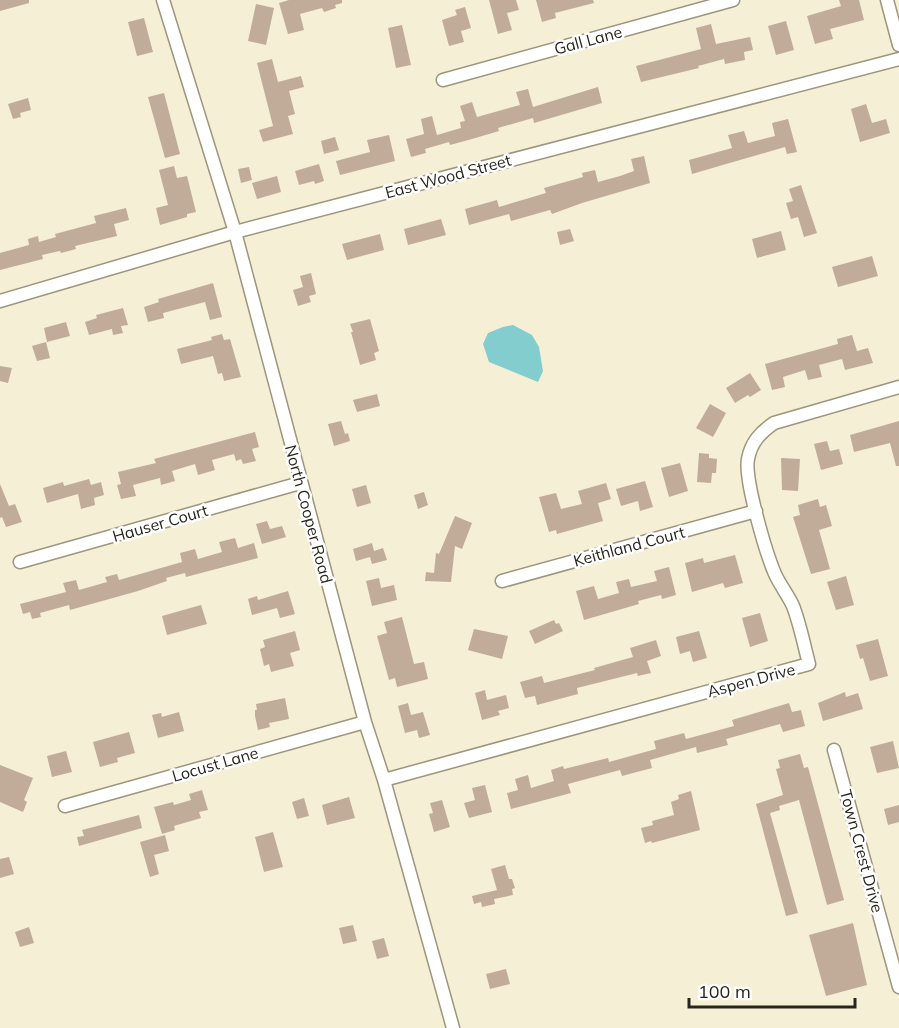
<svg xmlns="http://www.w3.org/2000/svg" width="899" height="1028" viewBox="0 0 899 1028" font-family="Mulish,sans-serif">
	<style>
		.water { fill: #84cdce }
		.building { fill: #c1ac9a }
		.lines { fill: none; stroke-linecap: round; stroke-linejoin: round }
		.minor-casing { stroke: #9c967e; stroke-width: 15 }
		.minor { stroke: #fff; stroke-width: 12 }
		.labels { text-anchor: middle; stroke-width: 5; stroke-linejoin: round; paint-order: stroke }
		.street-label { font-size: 16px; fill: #28261c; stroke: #fff }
	</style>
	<rect width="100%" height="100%" fill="#f5efd5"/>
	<path class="water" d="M513,325L532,335L539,347L543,371L538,382L489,362L483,344L488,333L503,327Z"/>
	<path class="building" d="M0,0H29V3L0,11Z
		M289,0H342V3L335,5L336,8L324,12L322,8L300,14L304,30L288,34L279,3Z
		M489,0H516L519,10L507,13L512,30L498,34Z
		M536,0H593L594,3L555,13L556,18L542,22Z
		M839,0H859L864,20L830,29L833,39L815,44L807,16L841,6Z
		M256,4L274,8L266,45L248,41Z
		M465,7L471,28L461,31L464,42L449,46L442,20L457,15L455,10Z
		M144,18L153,52L137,56L128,22Z
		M786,21L794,50L776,55L768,26Z
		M711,24L716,44L750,37L753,50L744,52L745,60L725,64L724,59L698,66L699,68L641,82L636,66L701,49L696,28Z
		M402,25L411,65L396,68L388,28Z
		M272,59L278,82L301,76L304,87L289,91L295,114L288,116L293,134L263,142L259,130L273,126L257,63Z
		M598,87L602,103L534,123L533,118L498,128L499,131L472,139L450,145L449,142L425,149L426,153L411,157L406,139L424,134L421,119L432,116L437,135L461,128L460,122L465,121L460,106L472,102L477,117L520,105L516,92L528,89L533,107Z
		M164,93L180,154L165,158L148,97Z
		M28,98L31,110L20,113L21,117L13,119L8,104Z
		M866,104L872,123L886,119L890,133L860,142L851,109Z
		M788,119L797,152L787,154L785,147L692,174L689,160L732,148L728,135L744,131L748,143L775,136L772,123Z
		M389,135L395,161L340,175L336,161L370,152L367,140Z
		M335,137L339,150L324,154L321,141Z
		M644,156L650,183L582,203L552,214L550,210L511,221L509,214L469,225L465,209L497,200L499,207L546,193L544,188L583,177L582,173L595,170L598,182L620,176L634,171L631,159Z
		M319,164L324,181L315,184L314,181L299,185L295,171Z
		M174,166L177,178L187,176L196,212L187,214V217L160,225L156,208L168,205L159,170Z
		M249,167L252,180L241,183L238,169Z
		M277,176L281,192L257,199L252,183Z
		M801,185L817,233L804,237L798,217L791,219L786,203L793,201L789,189Z
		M126,208L129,220L114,224L117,236L75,246L76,249L61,253L60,251L42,255L43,259L0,270V253L29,245L28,239L38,236L39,242L56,237L55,234L96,223L94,216Z
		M441,219L446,235L408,245L404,229Z
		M570,229L574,241L560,245L557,232Z
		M781,231L786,250L757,258L752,239Z
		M380,234L384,250L347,260L342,244Z
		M872,256L878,276L838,287L832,267Z
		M311,273L316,294L309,296L311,302L298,306L293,290L303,287L300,276Z
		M213,283L222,317L210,320L205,302L163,313L164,318L148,322L144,307L159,302L158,299Z
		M123,308L128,325L121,326L123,333L113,335L112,329L89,335L85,322L97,318L96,315Z
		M370,319L379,351L374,353L376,360L360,365L351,332H353L350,324Z
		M66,322L70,336L47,342L44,328Z
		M222,334L224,340L230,339L241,377L224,381L222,373L218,374L213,356L181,364L177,349L212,340L211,337Z
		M852,335L857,351L868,348L873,363L845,370L842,359L819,365L822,377L808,380L805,370L783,377L785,387L772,390L765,364L838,344L837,339Z
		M46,342L50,358L37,361L32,346Z
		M0,366L12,368L8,383L0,381Z
		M750,373L761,390L750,397L748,395L735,403L726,388Z
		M377,394L380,406L357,412L353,400Z
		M710,404L726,413L713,437L696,428Z
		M341,421L345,434L348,433L350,441L334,446L328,424Z
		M899,421V466H896L890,443L854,452L850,435Z
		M255,432L259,447L252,449L256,461L243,464L241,459L236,461L234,454L212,460L215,470L198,475L195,464L172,471L175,481L161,485L160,478L133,485L136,496L121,499L117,485L121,484L118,472L156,463L154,459Z
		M827,441L830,451L839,449L843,464L821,470L814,444Z
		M699,453L709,454V458L717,459L716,473H712L711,483L697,482Z
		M781,458L800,459L798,491L782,490Z
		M680,463L688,491L669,497L661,468Z
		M89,479L91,485L101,482L104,495L94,498L95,505L81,509L78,494L47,503L43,488L63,482L64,486Z
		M645,481L653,507L640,511L638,501L621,506L616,489Z
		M606,483L611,499L598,503L603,521L557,534L556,530L549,532L539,497L556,493L561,509L582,504L578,491Z
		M0,484L9,506L15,504L22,522L6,527L2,517L0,518Z
		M366,485L371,503L357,507L352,489Z
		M424,492L428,505L418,509L414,495Z
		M818,499L820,507L826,505L832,526L819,530L830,569L811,574L793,517L800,515L798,505Z
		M455,516L472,523L462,549L455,546L451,582L425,581L426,572L434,573L436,553L439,554Z
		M267,521L270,529L282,526L286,537L262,544L256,524Z
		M235,538L238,548L254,543L258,558L186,577L185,573L166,578L167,581L138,591L70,610L69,605L40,613L41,617L32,619L30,612L23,614L20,604L66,592L63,583L76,580L79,590L107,582L105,577L117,574L119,580L182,562L180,553L195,549L198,559L222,552L219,542Z
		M372,543L374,551L383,548L387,560L372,564L370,557L356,561L353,549Z
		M735,555L743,583L725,588L723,583L692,592L685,563L703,558L704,563Z
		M669,567L676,595L662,599L661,595L638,601L639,604L584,620L576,591L594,586L598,599L619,593L616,582L629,579L631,587L657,581L654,571Z
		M846,576L854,605L836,610L827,582Z
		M379,578L381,588L394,585L397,600L372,606L366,581Z
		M288,591L295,614L280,618L277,608L252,615L248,599L257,596L258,600Z
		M201,605L207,624L167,635L162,616Z
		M760,613L768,641L750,647L742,618Z
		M402,617L414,664L424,662L428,679L397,687L395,678L389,680L377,636L387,633L384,622Z
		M554,620L556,624L559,623L563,631L535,644L529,631Z
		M474,629L508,636L502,659L468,650Z
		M295,631L300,650L290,653L294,666L271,672L269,664L264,666L260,649L265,647L263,640Z
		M699,631L707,658L693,662L690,651L680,654L676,637Z
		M878,639L888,676L870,681L863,658L860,659L856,645Z
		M656,640L661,656L647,661L651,673L638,676L637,673L577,688L578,694L537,705L535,696L525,698L520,682L542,676L544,683L595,670L594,668L633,657L630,648Z
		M485,690L487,700L506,695L509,708L498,711L500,715L482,720L475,693Z
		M845,692L846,697L858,693L863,709L823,721L818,703Z
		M285,698L289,719L269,723L270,727L258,730L255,716V710H257L256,704Z
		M408,703L411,715L423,712L430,735L419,738L417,730L405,733L398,706Z
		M789,703L792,712L801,710L805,726L783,732L780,724L726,739L728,745L697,753L696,747L650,760L652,768L622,776L620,770L568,784L571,793L511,809L507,793L518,790L515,779L528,775L531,788L554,781L551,770L563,766L564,769L608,758L609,762L656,749L654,741L684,733L686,739L734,726L732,720Z
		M179,712L184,731L158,738L152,715L161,713L162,717Z
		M129,732L135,753L117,758L118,762L100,767L93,742Z
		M893,741L899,768L877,773L870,747Z
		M66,751L72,772L52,777L47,756Z
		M800,754L804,768L808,767L844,900L827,905L799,800L779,806L780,810L770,813L798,913L786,916L756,804L783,795L776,769L780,768L778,760Z
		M0,765L33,778L24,800L27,802L23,812L0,802Z
		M485,785L492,812L469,818L464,803L475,800L472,788Z
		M202,790L208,810L199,812L201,818L174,826L175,830L162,834L154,807L173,802L174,805L191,800L189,794Z
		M691,791L700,830L652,843L651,841L645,843L641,828L653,825L652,821L674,815L671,802L679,799L678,795Z
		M349,797L355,818L327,825L322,805Z
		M304,798L309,816L297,819L292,802Z
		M442,800L450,827L434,832L429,814L433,813L430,803Z
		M899,805V822L888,825L884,809Z
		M139,815L142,828L79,846L77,837L84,836L82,830Z
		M273,832L283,867L264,872L255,837Z
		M165,835L169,851L154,855L159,874L150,877L140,842Z
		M9,857L14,874L0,878V859Z
		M505,865L509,879H512L515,888L512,889L513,895L494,899L495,904L482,907L481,902L474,904L472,896L497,890L491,869Z
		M853,923L867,985L826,996L809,935Z
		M353,925L357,941L343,944L339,928Z
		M29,927L34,943L20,947L15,932Z
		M384,938L389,956L377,959L372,941Z
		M506,969L510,984L490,989L486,974Z"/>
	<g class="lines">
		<g class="minor-casing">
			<path id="minor" d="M163,0L235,232L365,722L384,780L453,1028
				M887,0L899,45
				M443,80L733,0
				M0,301L235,232L899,59
				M20,562L300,483
				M502,581L756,511
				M834,750L899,987
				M384,780L809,664C804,645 800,624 793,606C788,595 780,585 775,574C766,553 744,479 748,459C751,442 761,432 774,423L899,387
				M65,806L365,722"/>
		</g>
		<use href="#minor" class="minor"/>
	</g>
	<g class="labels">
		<g class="street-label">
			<text transform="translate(588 40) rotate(-15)" y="6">Gall Lane</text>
			<text transform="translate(448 176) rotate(-15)" y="6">East Wood Street</text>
			<text transform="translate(309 514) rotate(75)" y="6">North Cooper Road</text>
			<text transform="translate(160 523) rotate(-16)" y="6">Hauser Court</text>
			<text transform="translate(629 546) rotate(-15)" y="6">Keithland Court</text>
			<text transform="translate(751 680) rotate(-15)" y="6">Aspen Drive</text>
			<text transform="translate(215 764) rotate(-16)" y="6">Locust Lane</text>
			<text transform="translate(862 851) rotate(75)" y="6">Town Crest Drive</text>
		</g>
	</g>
	<path d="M689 998v9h166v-9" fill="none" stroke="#28261c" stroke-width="3"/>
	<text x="698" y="998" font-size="18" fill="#28261c" stroke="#ffffff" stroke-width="4.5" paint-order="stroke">100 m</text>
</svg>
